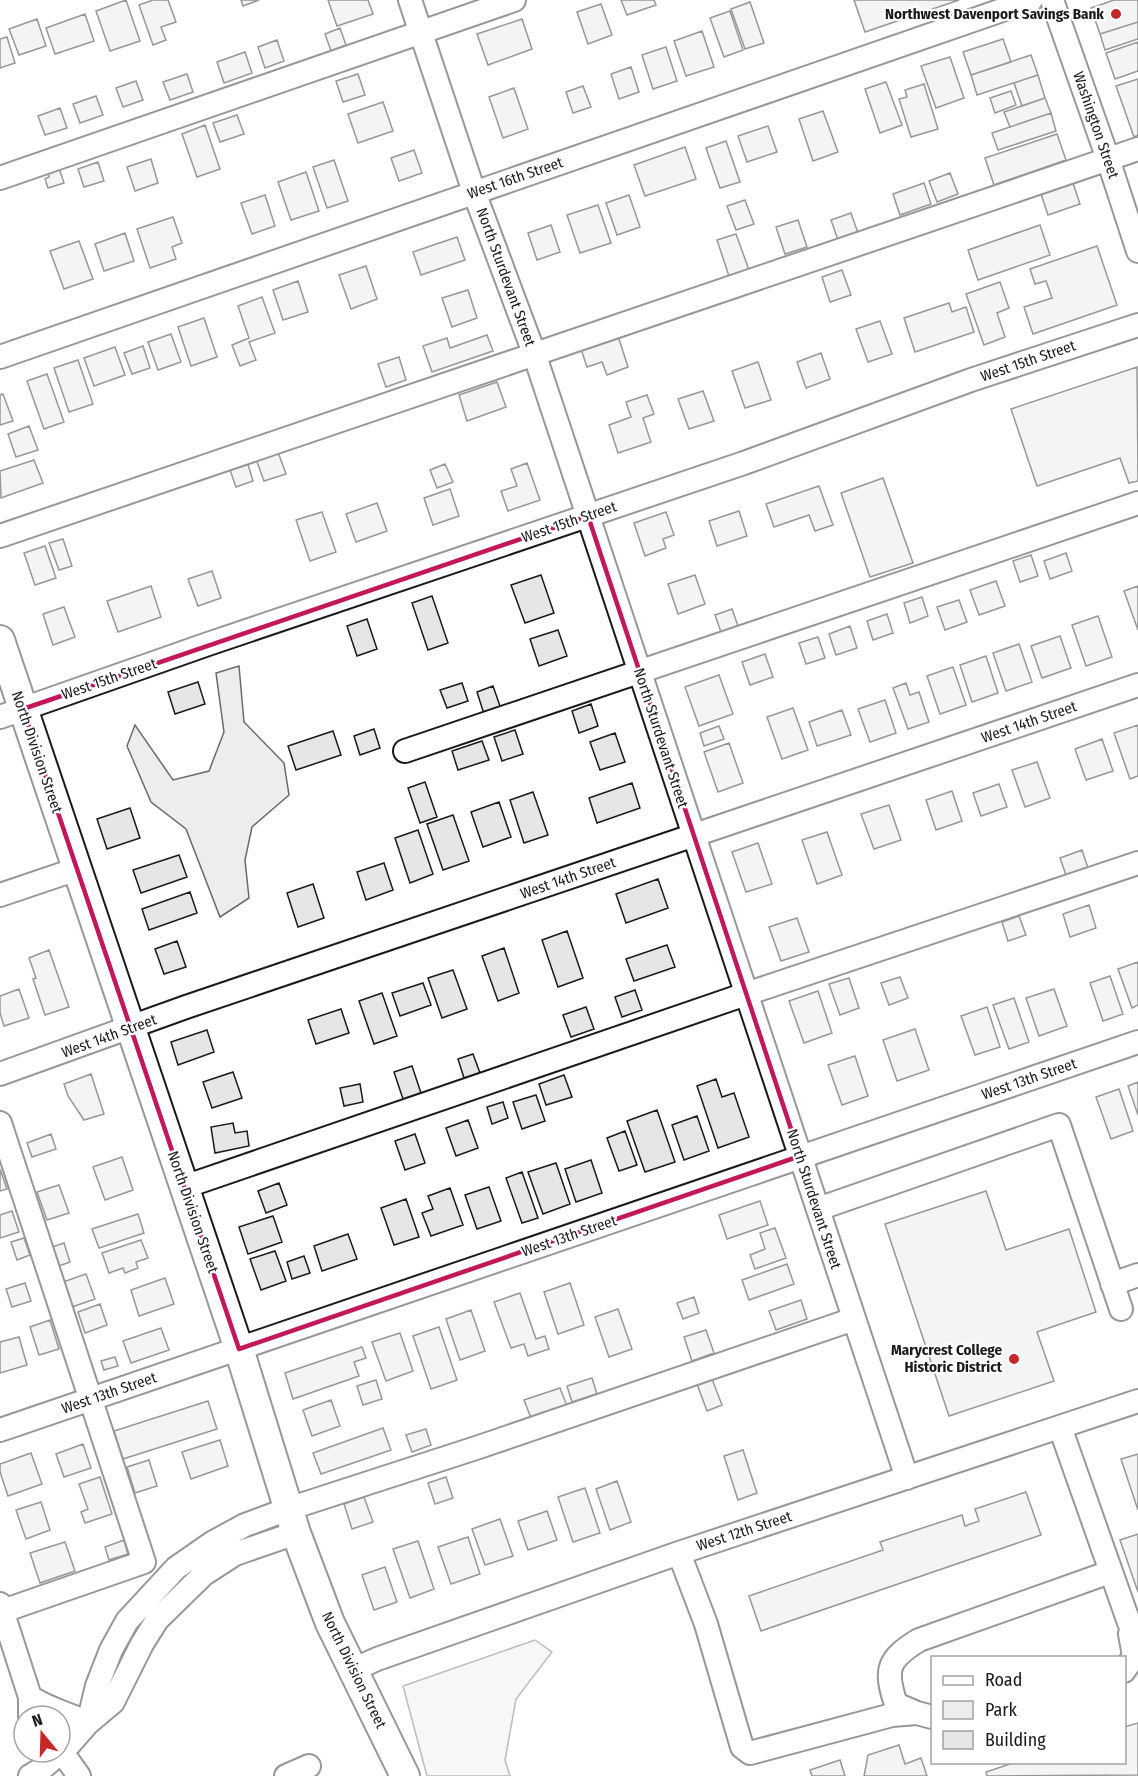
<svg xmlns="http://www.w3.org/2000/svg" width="1138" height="1776" viewBox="0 0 1138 1776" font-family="'Fira Sans Condensed',sans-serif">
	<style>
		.green { fill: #ededed; stroke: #6a6a6a; stroke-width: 1.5 }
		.building { fill: #e6e6e6; stroke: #1a1a1a; stroke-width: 1.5 }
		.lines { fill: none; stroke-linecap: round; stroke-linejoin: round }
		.minor-casing { stroke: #1a1a1a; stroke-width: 26 }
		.major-casing { stroke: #1a1a1a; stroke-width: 32 }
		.minor { stroke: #fff; stroke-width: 22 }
		.major { stroke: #fff; stroke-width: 28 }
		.marked { fill: none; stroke: #c2185b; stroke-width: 4.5; stroke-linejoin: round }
		.poi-dot { fill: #c62828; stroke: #fff; stroke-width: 2 }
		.labels { text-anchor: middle; stroke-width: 4.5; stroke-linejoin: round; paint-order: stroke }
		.poi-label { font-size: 15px; font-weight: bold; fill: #1a1a1a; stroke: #fff; text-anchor: end }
		.street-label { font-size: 15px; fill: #1a1a1a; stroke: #fff }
	</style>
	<rect width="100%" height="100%" fill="#fff"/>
	<path class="green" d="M239,666L244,722L284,763L289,795L252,827L245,860L249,898L220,917L186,829L151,802L127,746L135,725L173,780L209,771L224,732L216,673Z
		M535,1640L552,1652L516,1699L505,1760L510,1776H427L403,1686Z"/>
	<path class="building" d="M126,0L140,41L110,51L96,11Z
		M153,0H168L176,22L161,27L166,40L153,45L139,5Z
		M241,0H259L243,6Z
		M328,0H368L373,14L337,26Z
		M621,0H654L656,5L627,15Z
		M854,0H959L865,32Z
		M1114,0H1138V22L1100,34L1091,8Z
		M750,2L764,43L745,49L731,9Z
		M601,4L612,35L588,44L577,12Z
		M730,11L743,50L724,57L710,18Z
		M85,14L94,41L55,54L46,28Z
		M37,19L46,46L19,55L9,29Z
		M522,19L532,49L488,65L477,34Z
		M1138,22V39L1105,50L1100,34Z
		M340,28L346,45L331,51L325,34Z
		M702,31L714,67L686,76L674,41Z
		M7,37L15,63L0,68V39Z
		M1003,39L1011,62L971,75L963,52Z
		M277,40L284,61L265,68L258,47Z
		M1138,42V71L1115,79L1106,53Z
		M666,47L677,81L653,89L642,55Z
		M245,52L252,73L224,83L217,62Z
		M1031,55L1038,75L977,95L971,75Z
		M950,57L964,98L936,108L921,66Z
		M631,67L639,92L619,99L611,74Z
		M187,74L193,92L170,100L163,82Z
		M358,74L365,95L343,102L336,81Z
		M1038,75L1045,98L1022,106L1014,83Z
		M1138,79V135L1134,137L1116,86Z
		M136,81L143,100L123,107L116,88Z
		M886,82L902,125L880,133L865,89Z
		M924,84L938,129L911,137L899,99L907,97L905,90Z
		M583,86L591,107L573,113L566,92Z
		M514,88L528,129L503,138L489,97Z
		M1011,91L1016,105L995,113L990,98Z
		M96,96L103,115L80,123L73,104Z
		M1045,98L1051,113L1010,127L1004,112Z
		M383,102L393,131L358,143L348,114Z
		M60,108L67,128L45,135L38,116Z
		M823,111L838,152L813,161L799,119Z
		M1051,113L1056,131L998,150L992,133Z
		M237,115L244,134L220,142L213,123Z
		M205,125L220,169L197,177L182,134Z
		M768,126L777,152L747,162L738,136Z
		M1057,134L1066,160L994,185L985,158Z
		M726,141L740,182L720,188L706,148Z
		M685,147L696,179L645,196L634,165Z
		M414,150L422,173L399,181L391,158Z
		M151,159L158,183L135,191L127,167Z
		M334,160L348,201L327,208L313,167Z
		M98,162L104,181L84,187L78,169Z
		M59,168L64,183L48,188L45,179L49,177L47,172Z
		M306,172L319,211L291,220L278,182Z
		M950,173L958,194L937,202L929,181Z
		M1072,180L1080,204L1048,215L1040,191Z
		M924,183L931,204L900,215L893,194Z
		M265,195L275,226L252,234L241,203Z
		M629,195L640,227L617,235L606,203Z
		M745,200L754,224L736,230L727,206Z
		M598,205L611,243L580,253L567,215Z
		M851,213L858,233L838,240L831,220Z
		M173,217L182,243L172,247L176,259L150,268L137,229Z
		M798,220L807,247L785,254L776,227Z
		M551,225L560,252L537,260L528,233Z
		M1040,225L1050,255L978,280L968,250Z
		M125,233L134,261L104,271L95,244Z
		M736,234L749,270L729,276L717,240Z
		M457,237L465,260L421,275L413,252Z
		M79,241L93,279L64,289L50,251Z
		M1097,246L1117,305L1033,334L1024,307L1052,298L1046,281L1035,284L1030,269Z
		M366,266L377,299L351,309L339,275Z
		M842,270L851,295L830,302L822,277Z
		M298,281L308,312L283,320L273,290Z
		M1000,282L1009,308L997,313L1005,337L984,345L966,294Z
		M468,290L477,318L452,327L442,298Z
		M262,297L275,333L249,342L256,360L240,366L232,345L249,338L238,306Z
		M949,303L952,312L966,307L974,332L915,352L904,318Z
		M204,318L217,357L191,366L178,327Z
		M880,321L892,354L868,362L856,329Z
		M171,334L181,362L158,370L148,342Z
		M487,335L493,351L432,372L423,346L447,338L450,348Z
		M618,336L628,367L607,375L602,362L587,367L581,349Z
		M143,346L150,368L132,374L124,353Z
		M115,347L125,375L94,386L84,358Z
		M821,353L830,379L806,388L797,362Z
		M399,357L406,380L386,387L378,364Z
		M78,360L93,404L69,412L54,368Z
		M758,362L771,400L745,408L732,371Z
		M1137,367L1138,481L1129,483L1120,458L1037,486L1011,409Z
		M47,374L64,422L44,429L27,381Z
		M497,382L506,407L467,421L459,395Z
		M703,391L714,421L689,429L678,399Z
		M3,394L13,421L0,425V395Z
		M647,395L654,414L643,418L651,442L618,453L609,425L631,417L626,402Z
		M29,426L38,450L16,457L8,434Z
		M278,452L286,474L264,481L256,459Z
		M34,460L43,483L1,498L0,471Z
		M247,461L253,481L236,487L229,467Z
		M527,463L540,500L508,511L501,491L517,486L511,469Z
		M445,464L453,482L437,488L430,470Z
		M883,478L913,563L870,577L841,493Z
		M819,486L833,525L815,531L809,515L774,527L766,504Z
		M450,489L459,516L433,525L424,498Z
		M377,503L387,531L356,542L346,514Z
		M739,511L747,536L717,546L709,521Z
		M322,512L336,552L310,561L296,520Z
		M666,512L674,535L663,539L666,548L645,556L634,523Z
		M63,539L72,566L59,570L49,543Z
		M45,546L56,578L35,585L24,553Z
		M1066,553L1072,571L1050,579L1044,561Z
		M1031,555L1038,576L1020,582L1013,561Z
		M212,571L221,598L198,606L188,579Z
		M541,575L554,613L525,623L511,585Z
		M695,575L705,604L678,614L668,584Z
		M996,581L1005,606L979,615L970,590Z
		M151,586L161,617L118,632L107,601Z
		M1138,586V630L1124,591Z
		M432,596L448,643L428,650L412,603Z
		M922,597L928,616L910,623L904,603Z
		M959,600L967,622L945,630L937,607Z
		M64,607L75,637L53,645L43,614Z
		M732,609L738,626L721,632L715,615Z
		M887,614L893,633L873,640L867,621Z
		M1098,616L1112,657L1086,666L1072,625Z
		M367,619L377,649L357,656L347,626Z
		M850,626L857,648L836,655L829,634Z
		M558,630L567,656L539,666L530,639Z
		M1060,636L1071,668L1042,678L1031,646Z
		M818,637L825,658L806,664L799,643Z
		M1019,644L1032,682L1006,691L993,653Z
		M765,654L773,677L750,685L742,662Z
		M986,656L998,693L972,702L960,665Z
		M953,667L966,705L940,714L927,676Z
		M719,675L733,714L699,726L685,687Z
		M198,682L205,704L175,714L168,692Z
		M462,683L468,701L447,708L440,690Z
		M906,683L910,695L919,692L929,722L908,729L893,688Z
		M493,686L501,709L484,714L477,692Z
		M885,700L896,733L870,742L858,709Z
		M591,704L598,726L579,733L572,711Z
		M793,708L808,750L782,759L767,717Z
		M842,710L851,735L817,746L809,722Z
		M1138,725V776L1130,779L1114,733Z
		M719,726L724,739L704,746L700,733Z
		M374,729L380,748L360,755L354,736Z
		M515,730L523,754L502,761L494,737Z
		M333,731L341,755L296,770L288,746Z
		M615,733L625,762L600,770L590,742Z
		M1102,739L1113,771L1086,780L1075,749Z
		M482,741L489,760L458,770L452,751Z
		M729,743L743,783L718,792L704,752Z
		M1037,762L1050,798L1025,807L1012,770Z
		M425,782L437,817L420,823L408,788Z
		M632,783L640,808L597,823L589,798Z
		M999,784L1007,807L981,816L973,793Z
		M952,791L962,821L936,830L926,800Z
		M533,792L548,835L524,843L510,800Z
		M499,802L511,837L483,847L471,812Z
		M889,805L901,840L874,849L861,814Z
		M130,808L140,838L107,849L97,819Z
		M453,815L469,861L443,870L427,824Z
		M418,830L433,874L410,883L395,838Z
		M827,832L842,875L817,884L802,840Z
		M758,843L772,884L746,892L732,852Z
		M1082,850L1088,868L1066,875L1060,858Z
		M179,855L187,877L141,893L133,870Z
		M384,863L393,890L366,900L357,872Z
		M658,879L668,908L626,923L616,894Z
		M313,884L324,918L298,927L287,893Z
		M190,892L197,913L149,930L142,909Z
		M1089,905L1096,928L1070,937L1063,914Z
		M1019,916L1026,935L1008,941L1002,922Z
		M797,918L809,952L781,961L769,927Z
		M567,931L583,978L558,987L542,940Z
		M177,941L186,967L164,974L155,949Z
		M667,945L675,967L634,981L626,959Z
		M504,948L519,993L498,1001L482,956Z
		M49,950L69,1007L45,1015L33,979L36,978L29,958Z
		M1138,962V1005L1132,1008L1118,969Z
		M453,970L467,1009L442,1018L428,978Z
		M1110,976L1123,1014L1103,1021L1090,983Z
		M900,977L908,998L889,1005L881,983Z
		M849,978L859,1008L840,1015L829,984Z
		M423,983L431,1005L400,1016L392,993Z
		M19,989L29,1018L4,1026L0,1013V996Z
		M1054,989L1067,1026L1039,1036L1026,998Z
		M635,990L642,1010L622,1017L615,997Z
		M818,991L832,1033L804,1043L789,1001Z
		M382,993L397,1036L374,1044L359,1001Z
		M1014,998L1029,1042L1009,1049L993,1005Z
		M586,1007L594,1029L571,1037L563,1015Z
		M987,1007L1000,1047L975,1055L961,1016Z
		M341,1009L349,1033L316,1044L308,1020Z
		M915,1029L929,1070L897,1081L883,1040Z
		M207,1030L214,1052L178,1065L171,1042Z
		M473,1054L480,1073L464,1078L458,1059Z
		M855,1056L868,1096L842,1105L828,1065Z
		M412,1066L421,1093L403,1099L394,1072Z
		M233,1072L242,1098L212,1108L203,1082Z
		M91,1074L104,1114L84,1120L68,1096L64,1084Z
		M564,1075L572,1097L546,1105L539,1084Z
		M716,1079L722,1097L734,1093L749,1137L718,1148L697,1086Z
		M1138,1082V1115L1128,1086Z
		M360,1084L363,1102L344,1106L340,1088Z
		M1119,1089L1133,1131L1111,1139L1096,1097Z
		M536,1095L545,1121L522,1129L513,1102Z
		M503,1102L508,1118L492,1124L487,1107Z
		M657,1110L675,1162L645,1172L627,1121Z
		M697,1116L709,1151L684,1160L672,1125Z
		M468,1120L478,1148L456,1156L446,1128Z
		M233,1123L235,1133L247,1131L249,1146L215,1153L211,1127Z
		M625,1131L637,1165L619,1171L607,1138Z
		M51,1134L56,1149L32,1157L27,1143Z
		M415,1134L425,1163L405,1170L395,1141Z
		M122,1157L133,1190L105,1200L93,1167Z
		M591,1160L602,1193L576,1202L565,1169Z
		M556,1163L570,1204L543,1214L528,1172Z
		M0,1169L7,1189L0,1191Z
		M522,1172L538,1218L522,1223L506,1178Z
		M279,1183L287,1205L266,1213L258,1191Z
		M59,1185L69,1213L47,1220L37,1192Z
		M489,1187L501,1221L477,1229L465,1195Z
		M450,1188L463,1225L431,1236L422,1213L433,1209L428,1196Z
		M986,1191L1006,1250L1069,1229L1096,1312L1037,1332L1054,1381L949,1416L885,1224Z
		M406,1199L419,1237L394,1245L381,1208Z
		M760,1201L768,1225L727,1239L719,1215Z
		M12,1211L19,1232L0,1238V1215Z
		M138,1214L144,1233L99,1248L92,1229Z
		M273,1216L282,1242L248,1254L239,1227Z
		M775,1228L786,1258L755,1269L750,1255L765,1249L760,1233Z
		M348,1234L357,1259L322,1271L314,1246Z
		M24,1238L30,1255L17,1260L11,1242Z
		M141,1240L148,1258L136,1262L138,1268L125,1273L123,1268L109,1273L102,1253Z
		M64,1243L70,1262L56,1267L49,1248Z
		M275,1251L286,1281L261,1290L250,1259Z
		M304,1256L310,1273L292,1279L287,1262Z
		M787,1264L794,1284L749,1300L742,1280Z
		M86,1274L95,1299L72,1307L63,1282Z
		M165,1278L174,1304L139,1316L131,1290Z
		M25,1283L31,1301L12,1307L6,1289Z
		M570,1283L584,1325L558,1334L544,1292Z
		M520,1293L536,1339L545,1336L549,1349L528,1356L524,1344L511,1348L494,1302Z
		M694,1297L699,1313L683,1319L677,1303Z
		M801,1300L807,1319L776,1330L769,1311Z
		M100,1304L107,1325L85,1333L78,1312Z
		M618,1309L632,1349L609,1357L595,1317Z
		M471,1310L485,1351L460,1360L446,1319Z
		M50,1320L59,1349L39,1355L30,1327Z
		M439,1327L457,1380L431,1389L413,1336Z
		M161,1328L169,1350L131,1363L123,1341Z
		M706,1330L714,1353L692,1361L684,1337Z
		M400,1333L413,1371L386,1381L372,1342Z
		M19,1337L27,1365L0,1373V1342Z
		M362,1347L366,1358L354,1362L359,1376L293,1399L285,1373Z
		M115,1357L118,1366L104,1370L101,1361Z
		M592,1378L597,1394L572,1402L567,1386Z
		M712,1379L722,1405L707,1411L697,1384Z
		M376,1380L382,1399L363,1405L357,1386Z
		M560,1388L567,1406L531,1418L524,1400Z
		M331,1400L340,1426L312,1436L303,1410Z
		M208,1401L217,1429L123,1459L114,1431Z
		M383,1428L391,1450L321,1474L313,1453Z
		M426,1429L431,1445L412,1452L406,1435Z
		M220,1440L228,1466L191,1479L182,1452Z
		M83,1444L91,1468L64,1477L56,1454Z
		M743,1450L757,1493L738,1500L724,1456Z
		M31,1453L42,1484L8,1496L0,1472V1464Z
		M1138,1454V1510L1121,1459Z
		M149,1460L157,1486L135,1493L127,1467Z
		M100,1477L112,1514L85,1523L81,1512L88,1509L79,1484Z
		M446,1477L453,1498L435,1504L428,1483Z
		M617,1481L631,1522L610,1530L596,1489Z
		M585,1488L600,1533L573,1542L558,1497Z
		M1026,1492L1041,1535L761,1631L749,1596L883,1550L880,1542L962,1515L965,1526L979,1521L975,1509Z
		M364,1497L373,1522L352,1529L344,1504Z
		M41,1502L50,1530L26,1539L16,1510Z
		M547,1511L557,1540L528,1550L518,1521Z
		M500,1519L513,1556L485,1565L472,1529Z
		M1138,1534V1592L1120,1540Z
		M468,1537L480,1574L451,1584L438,1547Z
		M124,1540L128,1554L109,1560L105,1547Z
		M418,1541L434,1589L410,1598L393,1549Z
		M65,1542L75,1571L40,1583L30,1553Z
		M385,1567L397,1602L374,1610L362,1575Z
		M1138,1723V1775L987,1776L986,1772L1016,1762H1124V1727Z
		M899,1745L905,1764L921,1758L927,1776H864L868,1755Z
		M840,1760L845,1776H812L810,1770Z"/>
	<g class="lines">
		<g class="minor-casing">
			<path id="minor" d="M410,0L474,192L534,353L907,1478
				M1052,0L1108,159L1138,251
				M0,178L514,0
				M0,357L1031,0
				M0,536L1138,149
				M0,717L208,644L744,463L971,380L1138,325
				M405,751L1138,503
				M0,895L77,869
				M0,1074L186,1007L1138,685
				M0,1123L144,1562L0,1612
				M184,1187L746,994L1138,863
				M818,1209L1059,1125L1121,1309
				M1112,1284L1138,1275
				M1060,1427L1138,1648
				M0,1430L1138,1042
				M679,1553L706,1624L742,1747L750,1753L892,1715L917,1713
				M0,1604L30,1697V1716
				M353,1670L377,1659L679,1553L1138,1401
				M1124,1671L1134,1656L1130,1634
				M30,1697C50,1710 67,1713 88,1723
				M932,1717L917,1713L896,1704C884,1669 888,1659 919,1640L1110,1572
				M88,1723L97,1686L111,1650L127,1621L176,1568L212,1543L245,1525L288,1509L476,1448L854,1319
				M62,1752L79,1776
				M30,1776L40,1770L67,1747L88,1723L113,1702L142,1644L157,1620L204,1574L235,1554L296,1533
				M286,1776L309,1766"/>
		</g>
		<g class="major-casing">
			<path id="major" d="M0,640L239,1349L296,1533L330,1623L405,1776"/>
		</g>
		<use href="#minor" class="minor"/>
		<use href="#major" class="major"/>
	</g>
	<path d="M0 0H1138V1776H0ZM588,516L800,1156L239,1349L23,709Z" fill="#fff" fill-opacity=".55" fill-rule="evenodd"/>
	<path class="marked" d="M588,516L800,1156L239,1349L23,709Z"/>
	<g class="poi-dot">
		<circle cx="1116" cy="14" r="6"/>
		<circle cx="1014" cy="1359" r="6"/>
	</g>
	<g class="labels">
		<g class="poi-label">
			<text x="1104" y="19">Northwest Davenport Savings Bank</text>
			<text x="1002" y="1355">Marycrest College<tspan x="1002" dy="17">Historic District</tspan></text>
		</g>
		<g class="street-label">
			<text transform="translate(1096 125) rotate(71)" y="5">Washington Street</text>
			<text transform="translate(515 178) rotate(-19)" y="5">West 16th Street</text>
			<text transform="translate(506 277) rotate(70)" y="5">North Sturdevant Street</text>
			<text transform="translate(1028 361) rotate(-19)" y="5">West 15th Street</text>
			<text transform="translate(569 522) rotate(-19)" y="5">West 15th Street</text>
			<text transform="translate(109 679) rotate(-19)" y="5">West 15th Street</text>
			<text transform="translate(1029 722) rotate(-19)" y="5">West 14th Street</text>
			<text transform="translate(661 738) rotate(72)" y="5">North Sturdevant Street</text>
			<text transform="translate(37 752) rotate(71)" y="5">North Division Street</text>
			<text transform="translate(568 878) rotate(-19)" y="5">West 14th Street</text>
			<text transform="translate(109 1036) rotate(-20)" y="5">West 14th Street</text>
			<text transform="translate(1029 1079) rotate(-19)" y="5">West 13th Street</text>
			<text transform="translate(814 1199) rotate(72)" y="5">North Sturdevant Street</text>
			<text transform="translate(193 1212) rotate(71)" y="5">North Division Street</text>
			<text transform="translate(569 1236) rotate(-19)" y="5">West 13th Street</text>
			<text transform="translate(109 1393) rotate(-19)" y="5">West 13th Street</text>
			<text transform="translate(744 1531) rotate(-18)" y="5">West 12th Street</text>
			<text transform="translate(354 1670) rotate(64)" y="5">North Division Street</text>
		</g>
	</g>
	<rect x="931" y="1656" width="195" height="108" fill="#ffffff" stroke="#a3a3a3" stroke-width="1.5"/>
	<rect x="943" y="1676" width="30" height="9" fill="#ffffff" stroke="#a3a3a3" stroke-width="1.5"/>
	<text x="985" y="1686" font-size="18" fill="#1a1a1a">Road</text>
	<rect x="943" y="1701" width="30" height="18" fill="#ededed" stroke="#a3a3a3" stroke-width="1.5"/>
	<text x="985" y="1716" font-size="18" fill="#1a1a1a">Park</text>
	<rect x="943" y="1731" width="30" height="18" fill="#e6e6e6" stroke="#a3a3a3" stroke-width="1.5"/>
	<text x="985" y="1746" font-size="18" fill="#1a1a1a">Building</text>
	<g transform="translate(42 1734) rotate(341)"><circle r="28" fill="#ffffff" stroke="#a3a3a3" stroke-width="1.5"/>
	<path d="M0-4.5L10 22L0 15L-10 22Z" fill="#c62828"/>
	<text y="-9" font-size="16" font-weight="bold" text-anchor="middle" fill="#1a1a1a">N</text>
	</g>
</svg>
